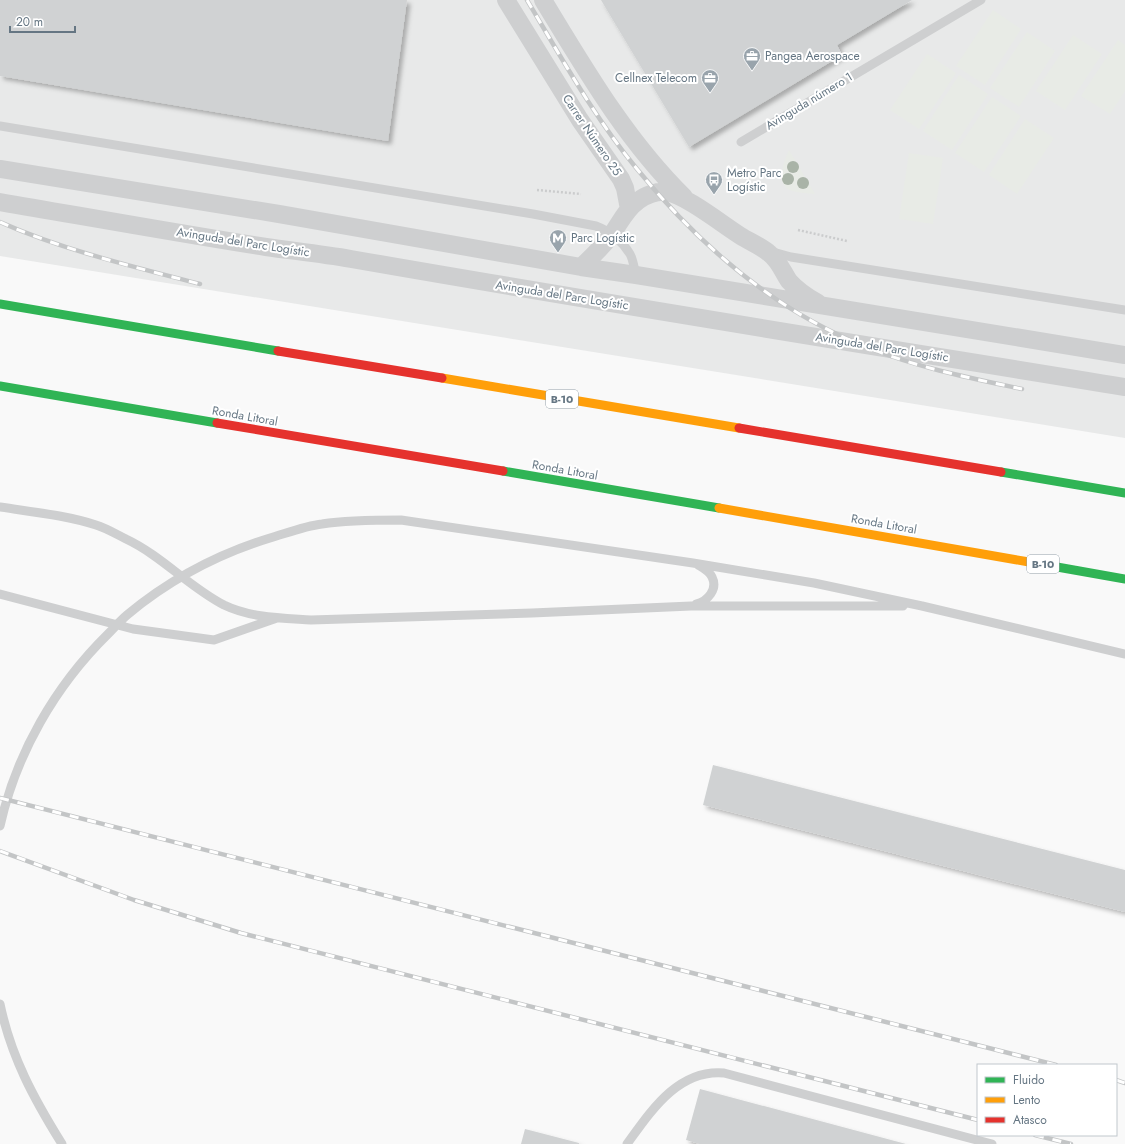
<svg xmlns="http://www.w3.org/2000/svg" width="1125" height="1144" viewBox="0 0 1125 1144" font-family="Jost,sans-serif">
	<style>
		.built { fill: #e8e9e9 }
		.green { fill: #e8ebe6 }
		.building { fill: #d0d2d3; filter: url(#shadow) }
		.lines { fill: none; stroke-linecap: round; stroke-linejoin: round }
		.path { stroke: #cbcccd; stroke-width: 2.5; stroke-dasharray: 2 2; stroke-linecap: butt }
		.lane { stroke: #cecfd0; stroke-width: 9 }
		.street { stroke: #cecfd0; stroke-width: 18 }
		.fast { stroke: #30b455; stroke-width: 9 }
		.slow { stroke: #ff9f0a; stroke-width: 9 }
		.jam { stroke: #e5322d; stroke-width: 9 }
		.rail-casing { stroke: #c3c5c6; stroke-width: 4.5 }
		.rail { stroke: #fff; stroke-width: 3; stroke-dasharray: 9; stroke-linecap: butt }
		.tree { fill: #a9b3a7 }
		.labels { text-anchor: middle; stroke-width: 4; stroke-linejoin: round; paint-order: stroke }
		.shield { fill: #fff; stroke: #939fa8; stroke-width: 1 }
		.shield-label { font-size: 11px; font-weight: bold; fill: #657683 }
		.poi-label { font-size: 12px; fill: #657683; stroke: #fff; text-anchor: start }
		.street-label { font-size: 12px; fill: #657683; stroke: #fff }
	</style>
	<defs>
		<filter id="shadow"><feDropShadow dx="3.5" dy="3.5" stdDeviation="2" flood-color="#0004"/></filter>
	</defs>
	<rect width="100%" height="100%" fill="#f9f9f9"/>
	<path class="built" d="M0,0H1125V438L0,256Z"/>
	<path class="green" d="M993,10L1021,29L985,85L956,66Z
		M1027,32L1055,51L1019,107L990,88Z
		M1073,35L1102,54L1065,110L1036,91Z
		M1118,40L1125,45V91L1110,114L1081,96Z
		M927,54L956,73L919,129L890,110Z
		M959,75L988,94L952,150L923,131Z
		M992,97L1021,116L984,172L955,153Z
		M1025,119L1054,138L1017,194L989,175Z
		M789,150L815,194C807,193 797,193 790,190C775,184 784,161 789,150Z
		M909,153L943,158L933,224L899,219Z"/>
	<path class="building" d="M0,0H407L388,141L0,76Z
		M601,0H912L837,45L842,55L689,147Z
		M713,765L1125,870V912L703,805Z
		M700,1089L906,1144H700L686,1140Z
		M525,1129L579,1143V1144H521Z"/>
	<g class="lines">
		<path class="path" d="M537,190L581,194
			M798,230L847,241"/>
		<path class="lane" d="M0,126L533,214L596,226C609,231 622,241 630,254C633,259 634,268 636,275
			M741,142L981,0
			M773,252L791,257L1125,310
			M0,507C32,512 65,515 96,525C106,528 116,534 126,539C162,556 189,587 224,605C251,618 282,618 311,620L532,613L691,606H903
			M0,594L133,629L214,640L277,618
			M696,604C708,601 718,589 712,577C709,571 703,568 698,565
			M0,826C16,754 55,686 108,634C114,628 120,621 127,615C169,580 218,554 270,538C287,533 305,526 322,524C348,520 375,520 401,520L693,563L814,583L922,606L1125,654
			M0,1004C11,1057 34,1099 62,1144
			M627,1144C651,1111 678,1069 724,1073L992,1144"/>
		<path class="street" d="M506,0L580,120L621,179L625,188L629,209
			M543,0C585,69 626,140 684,197
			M0,169L279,214L581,267L636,275L1125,355
			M0,202C88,217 177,233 266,247C294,251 322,254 351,259C608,304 867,345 1125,387
			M581,267C592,257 603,246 612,234C620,223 626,209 638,201C645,195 657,191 666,192C688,196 724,226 744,238C753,243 762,247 770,254C779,261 783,272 789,281C797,290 807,297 818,303"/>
		<path class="fast" d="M0,304L278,351
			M0,386L217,423
			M503,471L719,508
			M1001,472L1125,493
			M1029,562L1125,579"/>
		<path class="slow" d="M442,378L739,428
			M719,508L1029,562"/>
		<path class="jam" d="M278,351L442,378
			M217,423L503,471
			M739,428L1001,472"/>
		<g class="rail-casing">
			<path id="rail" d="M527,0C561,57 594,117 637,169C699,245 776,312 869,348C919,368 970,378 1022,389
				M0,222C63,250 134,267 200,284
				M0,798L1056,1065
				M0,851L134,900L241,933L978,1120
				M1116,1080L1125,1083
				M1035,1135L1071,1144"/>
		</g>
		<use href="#rail" class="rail"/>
	</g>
	<g class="tree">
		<circle cx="793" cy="167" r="6"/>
		<circle cx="788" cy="179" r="6"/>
		<circle cx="803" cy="183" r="6"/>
	</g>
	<defs>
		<g id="office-pin" transform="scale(0.9)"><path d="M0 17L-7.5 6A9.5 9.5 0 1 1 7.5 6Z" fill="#99a4ac" stroke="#fff"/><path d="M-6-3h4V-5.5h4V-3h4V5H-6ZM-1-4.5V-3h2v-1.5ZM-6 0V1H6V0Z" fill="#fff"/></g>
		<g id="bus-pin" transform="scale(0.9)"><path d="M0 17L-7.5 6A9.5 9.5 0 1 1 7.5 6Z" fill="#99a4ac" stroke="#fff"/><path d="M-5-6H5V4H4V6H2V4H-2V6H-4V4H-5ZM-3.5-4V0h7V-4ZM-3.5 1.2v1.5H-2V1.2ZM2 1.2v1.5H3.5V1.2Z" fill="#fff"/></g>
		<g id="metro-pin" transform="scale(0.9)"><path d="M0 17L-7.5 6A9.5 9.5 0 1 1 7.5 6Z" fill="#99a4ac" stroke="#fff"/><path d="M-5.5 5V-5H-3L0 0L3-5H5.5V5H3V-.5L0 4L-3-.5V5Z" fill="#fff"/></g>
	</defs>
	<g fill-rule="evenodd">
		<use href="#office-pin" x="752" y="56"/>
		<use href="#office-pin" x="710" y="78"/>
		<use href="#bus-pin" x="714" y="180"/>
		<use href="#metro-pin" x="558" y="238"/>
	</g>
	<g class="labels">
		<g class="shield">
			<rect x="546" y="390" width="32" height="18" rx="3"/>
			<rect x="1027" y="555" width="32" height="18" rx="3"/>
		</g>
		<g class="shield-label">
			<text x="562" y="403">B-10</text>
			<text x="1043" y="568">B-10</text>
		</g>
		<g class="poi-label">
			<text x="765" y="60">Pangea Aerospace</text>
			<text x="697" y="82" text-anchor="end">Cellnex Telecom</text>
			<text x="727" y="177">Metro Parc<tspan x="727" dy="14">Logístic</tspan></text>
			<text x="571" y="242">Parc Logístic</text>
		</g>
		<g class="street-label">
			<text transform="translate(809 101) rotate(-31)" y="4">Avinguda número 1</text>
			<text transform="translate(592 135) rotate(56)" y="4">Carrer Número 25</text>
			<text transform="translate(243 242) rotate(9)" y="4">Avinguda del Parc Logístic</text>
			<text transform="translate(562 295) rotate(9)" y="4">Avinguda del Parc Logístic</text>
			<text transform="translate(882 347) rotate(9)" y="4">Avinguda del Parc Logístic</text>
			<text transform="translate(245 416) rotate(10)" y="4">Ronda Litoral</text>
			<text transform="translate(565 470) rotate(10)" y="4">Ronda Litoral</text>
			<text transform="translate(884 524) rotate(10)" y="4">Ronda Litoral</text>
		</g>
	</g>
	<rect x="977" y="1064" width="140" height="72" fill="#ffffff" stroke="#c1c8cd"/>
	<rect x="985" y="1077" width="20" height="6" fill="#30b455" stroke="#c1c8cd"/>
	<text x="1013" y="1084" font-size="12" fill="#657683">Fluido</text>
	<rect x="985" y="1097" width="20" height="6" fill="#ff9f0a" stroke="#c1c8cd"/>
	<text x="1013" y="1104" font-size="12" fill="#657683">Lento</text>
	<rect x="985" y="1117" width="20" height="6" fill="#e5322d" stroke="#c1c8cd"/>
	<text x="1013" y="1124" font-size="12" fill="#657683">Atasco</text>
	<path d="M10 26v6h65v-6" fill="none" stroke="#657683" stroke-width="2"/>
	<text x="16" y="26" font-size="12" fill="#657683" stroke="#ffffff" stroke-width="3" paint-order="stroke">20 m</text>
</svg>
